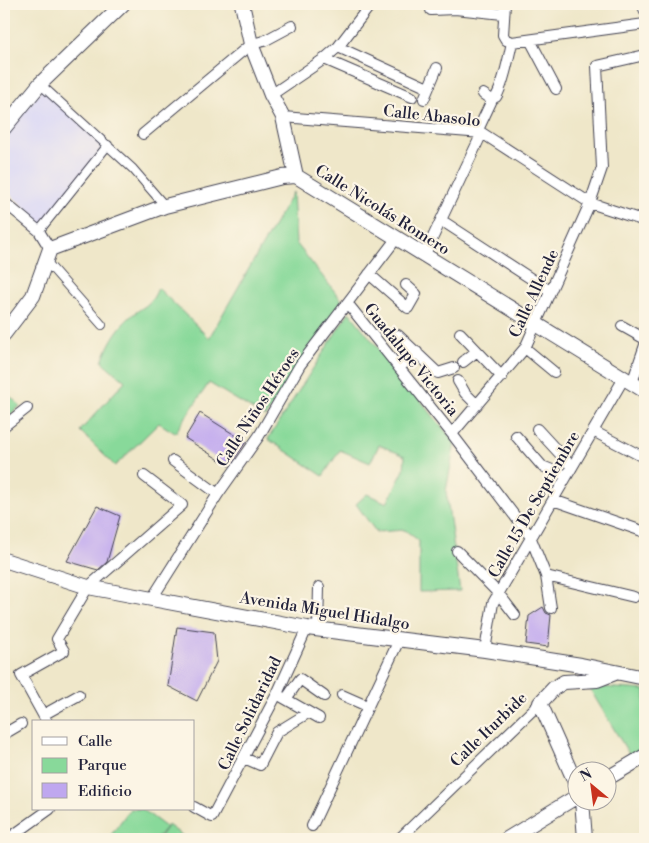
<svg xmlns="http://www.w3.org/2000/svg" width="649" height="843" viewBox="0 0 649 843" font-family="'Libre Bodoni',serif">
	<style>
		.built { fill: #d9d7f7 }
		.green { fill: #88d99a; stroke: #557e6a }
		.building { fill: #bfa7ef }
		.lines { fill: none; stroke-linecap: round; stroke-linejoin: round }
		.pedestrian-casing { stroke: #414050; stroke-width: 10 }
		.minor-casing { stroke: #414050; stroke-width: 12 }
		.secondary-casing { stroke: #414050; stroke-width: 16 }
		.pedestrian { stroke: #fff; stroke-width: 8 }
		.minor { stroke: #fff; stroke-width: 10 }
		.secondary { stroke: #fff; stroke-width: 14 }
		.labels { text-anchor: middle; stroke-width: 4.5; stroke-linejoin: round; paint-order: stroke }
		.street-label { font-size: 16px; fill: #22223b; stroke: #fcf5e5 }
	</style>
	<rect width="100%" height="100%" fill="#fcf5e5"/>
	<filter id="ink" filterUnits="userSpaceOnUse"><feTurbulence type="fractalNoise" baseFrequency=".02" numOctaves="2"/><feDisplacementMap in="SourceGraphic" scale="10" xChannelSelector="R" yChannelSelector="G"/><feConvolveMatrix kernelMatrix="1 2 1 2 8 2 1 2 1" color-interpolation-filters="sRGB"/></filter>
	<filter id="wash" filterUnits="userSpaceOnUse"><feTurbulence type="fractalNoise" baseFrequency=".0096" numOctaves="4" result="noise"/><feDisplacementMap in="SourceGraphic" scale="20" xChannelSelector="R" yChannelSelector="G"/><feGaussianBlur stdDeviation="1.12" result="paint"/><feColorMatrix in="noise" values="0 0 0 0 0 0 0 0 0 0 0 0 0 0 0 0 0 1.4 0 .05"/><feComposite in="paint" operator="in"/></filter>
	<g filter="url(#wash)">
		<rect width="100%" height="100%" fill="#efe7c9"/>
		<path class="built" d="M42,89L105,145L42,224L4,188V137Z"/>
		<path class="green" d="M293,192L296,243L343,302L265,417L209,383L175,433L159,423L115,466L80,431L125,381L102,362C108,345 115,331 129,318C143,305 150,308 158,288L209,338Z
			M349,312L455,443L446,491L460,591L419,592V541L405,530L376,532L356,504L367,494L387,503L404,470L405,456L379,445L370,463L340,450L323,476L268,439Z
			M8,394L20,406L4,420V397Z
			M588,686L645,690V751L632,759Z
			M130,809H142L166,827L156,839H108Z
			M168,825L187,839H158Z"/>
		<g id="blocks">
			<path class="building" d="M200,413L246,442L229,466L185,438Z
				M97,506L120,516L107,562L98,570L67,561Z
				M543,607L546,613L551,615L548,647L526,644L529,616Z
				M177,627L214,632L217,661L197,701L168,686Z"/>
		</g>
	</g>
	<g filter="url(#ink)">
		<use href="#blocks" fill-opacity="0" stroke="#414050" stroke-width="1"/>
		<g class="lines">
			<g class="pedestrian-casing">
				<path id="pedestrian" d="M40,84L133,169L165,206
					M39,231L108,145
					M44,259L102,325"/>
			</g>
			<g class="minor-casing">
				<path id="minor" d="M358,4L367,9
					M505,4L503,35L506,40L512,42L645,24
					M642,4L645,11
					M431,10L455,9L503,14
					M530,40L556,89
					M338,47L428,88
					M324,59L412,97
					M271,95L324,59L338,47L371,4
					M496,97C503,85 509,57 512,42
					M424,99L437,68
					M283,117L482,133L590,203L645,221
					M477,132L492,100L483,94
					M143,134L251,44L264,41L292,26
					M4,202L39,231L50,249
					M441,220L550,291
					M424,256L482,133
					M369,274L408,308L416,294L406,285
					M348,304L452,434L530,536L546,576L551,608
					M622,326L645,339
					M460,333L502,377
					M398,335L438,373L454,368
					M525,348L554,372
					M463,362L477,351
					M399,368L417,352
					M458,381L465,393L477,405
					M632,383L645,345
					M4,426L27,408
					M537,429L572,467
					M593,431L645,458
					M452,434L525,348L590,203L602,168L597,66L645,55
					M516,436L542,466L567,476
					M173,461L218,494
					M553,500L645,532
					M457,551L498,593L515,615
					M546,576L634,597
					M153,597L218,494L259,436L300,365L396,239
					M318,629L319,587
					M485,650L493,603L624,378
					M342,695L367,706
					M282,697L319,718
					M286,699L300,679L324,696
					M43,715L79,695
					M47,722L21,675L64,651L57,639L88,587L182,505L144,476
					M4,734L21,724
					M244,758L260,765L277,732L308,713
					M194,807L212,817L277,694L307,628
					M312,826L399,640
					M8,839L50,809
					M399,839L540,703"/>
			</g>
			<g class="secondary-casing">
				<path id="secondary" d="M242,4L251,44L271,95L283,117L296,176
					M4,128L40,84L123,4
					M4,334L33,296L50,249L165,206L282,177L296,176L645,391
					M4,560L88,587L307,628L485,650L581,665L645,678
					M606,779L645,756
					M576,784L540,703L554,688L564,682L597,680L615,673
					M582,800L585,839
					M507,839L576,797"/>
			</g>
			<use href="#pedestrian" class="pedestrian"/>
			<use href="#minor" class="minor"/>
			<use href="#secondary" class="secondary"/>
		</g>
	</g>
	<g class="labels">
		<g class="street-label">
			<text transform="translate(432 115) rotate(6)" y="6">Calle Abasolo</text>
			<text transform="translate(383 209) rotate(32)" y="6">Calle Nicolás Romero</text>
			<text transform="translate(533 293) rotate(-65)" y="6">Calle Allende</text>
			<text transform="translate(412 359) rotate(51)" y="6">Guadalupe Victoria</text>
			<text transform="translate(257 407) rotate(-57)" y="6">Calle Niños Héroes</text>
			<text transform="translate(533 504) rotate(-60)" y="6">Calle 15 De Septiembre</text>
			<text transform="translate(325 610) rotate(9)" y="6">Avenida Miguel Hidalgo</text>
			<text transform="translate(249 713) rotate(-64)" y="6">Calle Solidaridad</text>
			<text transform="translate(488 729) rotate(-44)" y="6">Calle Iturbide</text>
		</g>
	</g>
	<rect width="649" height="843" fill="none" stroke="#fcf5e5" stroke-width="20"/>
	<rect x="32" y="720" width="162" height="90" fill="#fcf5e5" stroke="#a5a1a1"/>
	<rect x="42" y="737" width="25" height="8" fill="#ffffff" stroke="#a5a1a1"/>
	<text x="78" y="746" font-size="15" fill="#22223b">Calle</text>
	<rect x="42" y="758" width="25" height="15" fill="#88d99a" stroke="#a5a1a1"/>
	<text x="78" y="770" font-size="15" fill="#22223b">Parque</text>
	<rect x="42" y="783" width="25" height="15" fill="#bfa7ef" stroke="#a5a1a1"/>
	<text x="78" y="796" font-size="15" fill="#22223b">Edificio</text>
	<g transform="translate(592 786) rotate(331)"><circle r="24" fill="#fcf5e5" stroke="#a5a1a1"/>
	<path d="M0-4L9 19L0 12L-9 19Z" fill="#c8321e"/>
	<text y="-8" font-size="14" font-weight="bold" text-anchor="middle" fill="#22223b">N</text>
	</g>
</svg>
